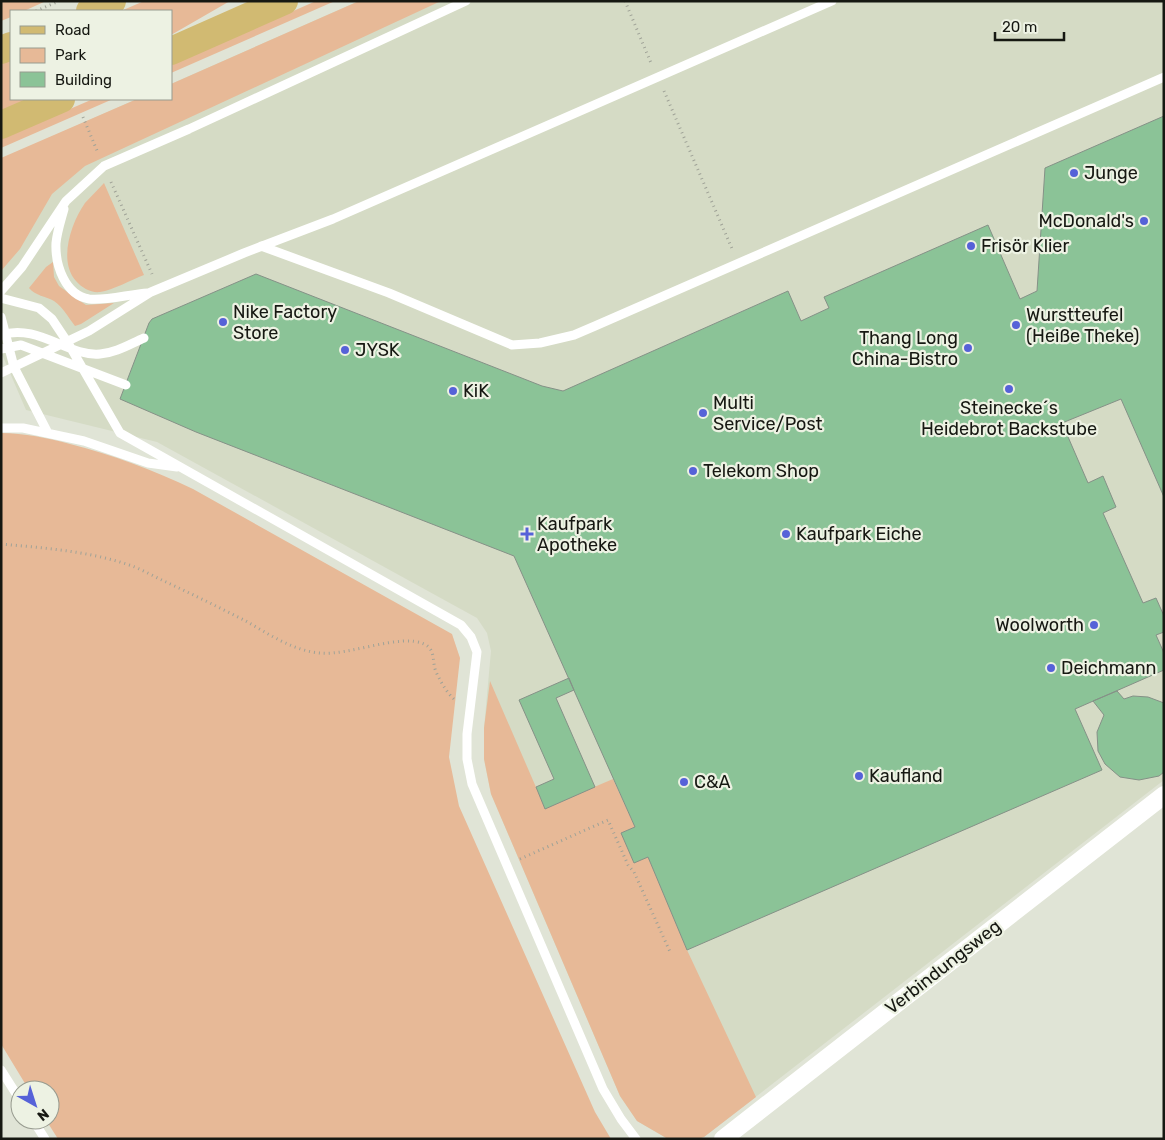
<svg xmlns="http://www.w3.org/2000/svg" width="1165" height="1140" viewBox="0 0 1165 1140" font-family="Rubik,sans-serif">
	<style>
		.built { fill: #d5dbc5 }
		.green { fill: #e7b997 }
		.building { fill: #8bc397; stroke: #859187 }
		.lines { fill: none; stroke-linecap: round; stroke-linejoin: round }
		.path { stroke: #9fa297; stroke-width: 3; stroke-dasharray: 1 4; stroke-linecap: butt }
		.service { stroke: #fff; stroke-width: 9 }
		.minor { stroke: #fff; stroke-width: 18 }
		.primary { stroke: #d1ba72; stroke-width: 28 }
		.poi-dot { fill: #5662d8; stroke: #edf2e3; stroke-width: 2 }
		.labels { text-anchor: middle; stroke-width: 4.5; stroke-linejoin: round; paint-order: stroke }
		.poi-label { font-size: 18px; fill: #161812; stroke: #edf2e3; text-anchor: start }
		.street-label { font-size: 18px; fill: #161812; stroke: #edf2e3 }
	</style>
	<rect width="100%" height="100%" fill="#e0e4d6"/>
	<path class="built" d="M359,1H1164V780L704,1137L698,1139H668L637,1121L620,1096L491,794L484,759V728L491,651L487,633L477,618L157,442L26,410L1,352V159L137,99H171V84Z"/>
	<path class="green" d="M1,1H46L24,11H11V17L1,21Z
		M144,1H230L171,35V11H121Z
		M316,1H335L171,73V65Z
		M359,1H441L85,166L52,194L20,249L1,271V158L137,99H171V84Z
		M11,59V99H29L1,111V64Z
		M93,99H113L1,148V139Z
		M104,183L144,275C131,280 113,290 100,292C91,293 82,288 76,281C58,261 71,223 85,203C91,196 98,190 104,183Z
		M53,262L54,277L59,286L77,299L86,305L114,303L81,324L75,326C68,317 63,307 54,301C45,296 36,296 29,288L46,267Z
		M1,433C24,433 48,438 70,444C113,455 153,470 193,489L452,634L460,658L449,757L459,806L595,1112L611,1139H58L46,1120H50V1090H29L1,1044Z
		M490,681L545,808L613,779L635,827L621,833L634,862L648,857L687,950L756,1097L704,1137L698,1139H668L637,1121L620,1096L491,794L484,759V728Z"/>
	<path class="building" d="M1164,116V497L1121,399L1062,423L1088,483L1103,476L1116,507L1103,513L1143,603L1156,598L1164,616V632L1156,635L1164,653V670L1075,709L1102,770L687,950L648,857L634,863L621,833L635,827L514,556L196,432L120,399L149,323L152,319L256,274L542,386L563,391L788,291L801,321L829,308L824,297L988,225L1020,299L1037,291L1045,168Z
		M569,678L574,690L556,698L595,787L545,809L536,787L554,779L519,700Z
		M1117,691L1124,699L1133,696L1148,697L1164,703V772L1159,776L1139,780L1120,777L1105,764L1098,751L1097,732L1104,715L1093,701Z"/>
	<g class="lines">
		<path class="path" d="M625,1L651,63
			M36,11L59,1
			M664,91L733,251
			M83,117L98,153
			M111,182L152,274
			M1,544C44,548 90,551 132,566C143,570 155,577 166,582C192,594 218,607 244,620C267,633 293,651 320,653C349,656 400,633 424,644C437,650 431,663 437,674C442,684 447,693 456,701
			M520,859L608,820L628,865L634,872L671,954"/>
		<path class="service" d="M64,209C61,220 57,232 56,243C55,265 65,295 89,299C106,301 130,294 148,293
			M261,246L389,293L512,345L540,343L574,335L595,326L1164,77
			M1,291L22,267L66,201L104,166L189,129L466,1
			M1,298L39,308L52,319L68,343L120,433L461,625L471,637L477,652L467,734V759L472,784L603,1089L621,1119L636,1139
			M1,317L14,367L48,433
			M1,335C38,323 68,357 100,354C116,353 130,344 144,338
			M1,349L21,345L126,385
			M1,373L89,331L151,292L244,253L333,219L832,1
			M1,428H23L84,441L148,463L177,467
			M1,1070L20,1100
			M33,1120L45,1139"/>
		<path class="minor" d="M723,1139L1164,795"/>
		<path class="primary" d="M90,11L112,1
			M1,50L11,46
			M171,51L284,1
			M1,125L61,99"/>
	</g>
	<g class="poi-dot">
		<circle cx="1074" cy="173" r="5"/>
		<circle cx="1144" cy="221" r="5"/>
		<circle cx="971" cy="246" r="5"/>
		<circle cx="223" cy="322" r="5"/>
		<circle cx="1016" cy="325" r="5"/>
		<circle cx="968" cy="348" r="5"/>
		<circle cx="345" cy="350" r="5"/>
		<circle cx="1009" cy="389" r="5"/>
		<circle cx="453" cy="391" r="5"/>
		<circle cx="703" cy="413" r="5"/>
		<circle cx="693" cy="471" r="5"/>
		<path d="M524.5 526.5h5v5h5v5h-5v5h-5v-5h-5v-5h5z"/>
		<circle cx="786" cy="534" r="5"/>
		<circle cx="1094" cy="625" r="5"/>
		<circle cx="1051" cy="668" r="5"/>
		<circle cx="859" cy="776" r="5"/>
		<circle cx="684" cy="782" r="5"/>
	</g>
	<g class="labels">
		<g class="poi-label">
			<text x="1084" y="179">Junge</text>
			<text x="1134" y="227" text-anchor="end">McDonald's</text>
			<text x="981" y="252">Frisör Klier</text>
			<text x="233" y="318">Nike Factory<tspan x="233" dy="21">Store</tspan></text>
			<text x="1026" y="321">Wurstteufel<tspan x="1026" dy="21">(Heiße Theke)</tspan></text>
			<text x="958" y="344" text-anchor="end">Thang Long<tspan x="958" dy="21">China-Bistro</tspan></text>
			<text x="355" y="356">JYSK</text>
			<text x="463" y="397">KiK</text>
			<text x="713" y="409">Multi<tspan x="713" dy="21">Service/Post</tspan></text>
			<text x="1009" y="414" text-anchor="middle">Steinecke´s<tspan x="1009" dy="21">Heidebrot Backstube</tspan></text>
			<text x="703" y="477">Telekom Shop</text>
			<text x="537" y="530">Kaufpark<tspan x="537" dy="21">Apotheke</tspan></text>
			<text x="796" y="540">Kaufpark Eiche</text>
			<text x="1084" y="631" text-anchor="end">Woolworth</text>
			<text x="1061" y="674">Deichmann</text>
			<text x="869" y="782">Kaufland</text>
			<text x="694" y="788">C&amp;A</text>
		</g>
		<g class="street-label">
			<text transform="translate(943 967) rotate(-38)" y="6">Verbindungsweg</text>
		</g>
	</g>
	<rect width="1165" height="1140" fill="none" stroke="#161812" stroke-width="5"/>
	<rect x="10" y="10" width="162" height="90" fill="#edf2e3" stroke="#979b8f"/>
	<rect x="20" y="26" width="25" height="8" fill="#d1ba72" stroke="#979b8f"/>
	<text x="55" y="35" font-size="15" fill="#161812">Road</text>
	<rect x="20" y="48" width="25" height="15" fill="#e7b997" stroke="#979b8f"/>
	<text x="55" y="60" font-size="15" fill="#161812">Park</text>
	<rect x="20" y="72" width="25" height="15" fill="#8bc397" stroke="#979b8f"/>
	<text x="55" y="85" font-size="15" fill="#161812">Building</text>
	<g transform="translate(35 1105) rotate(141)"><circle r="24" fill="#edf2e3" stroke="#979b8f"/>
	<path d="M0-4L9 19L0 12L-9 19Z" fill="#5662d8"/>
	<text y="-8" font-size="14" font-weight="bold" text-anchor="middle" fill="#161812">N</text>
	</g>
	<path d="M995 32v8h69v-8" fill="none" stroke="#161812" stroke-width="2.5"/>
	<text x="1002" y="32" font-size="15" fill="#161812" stroke="#edf2e3" stroke-width="4" paint-order="stroke">20 m</text>
</svg>
